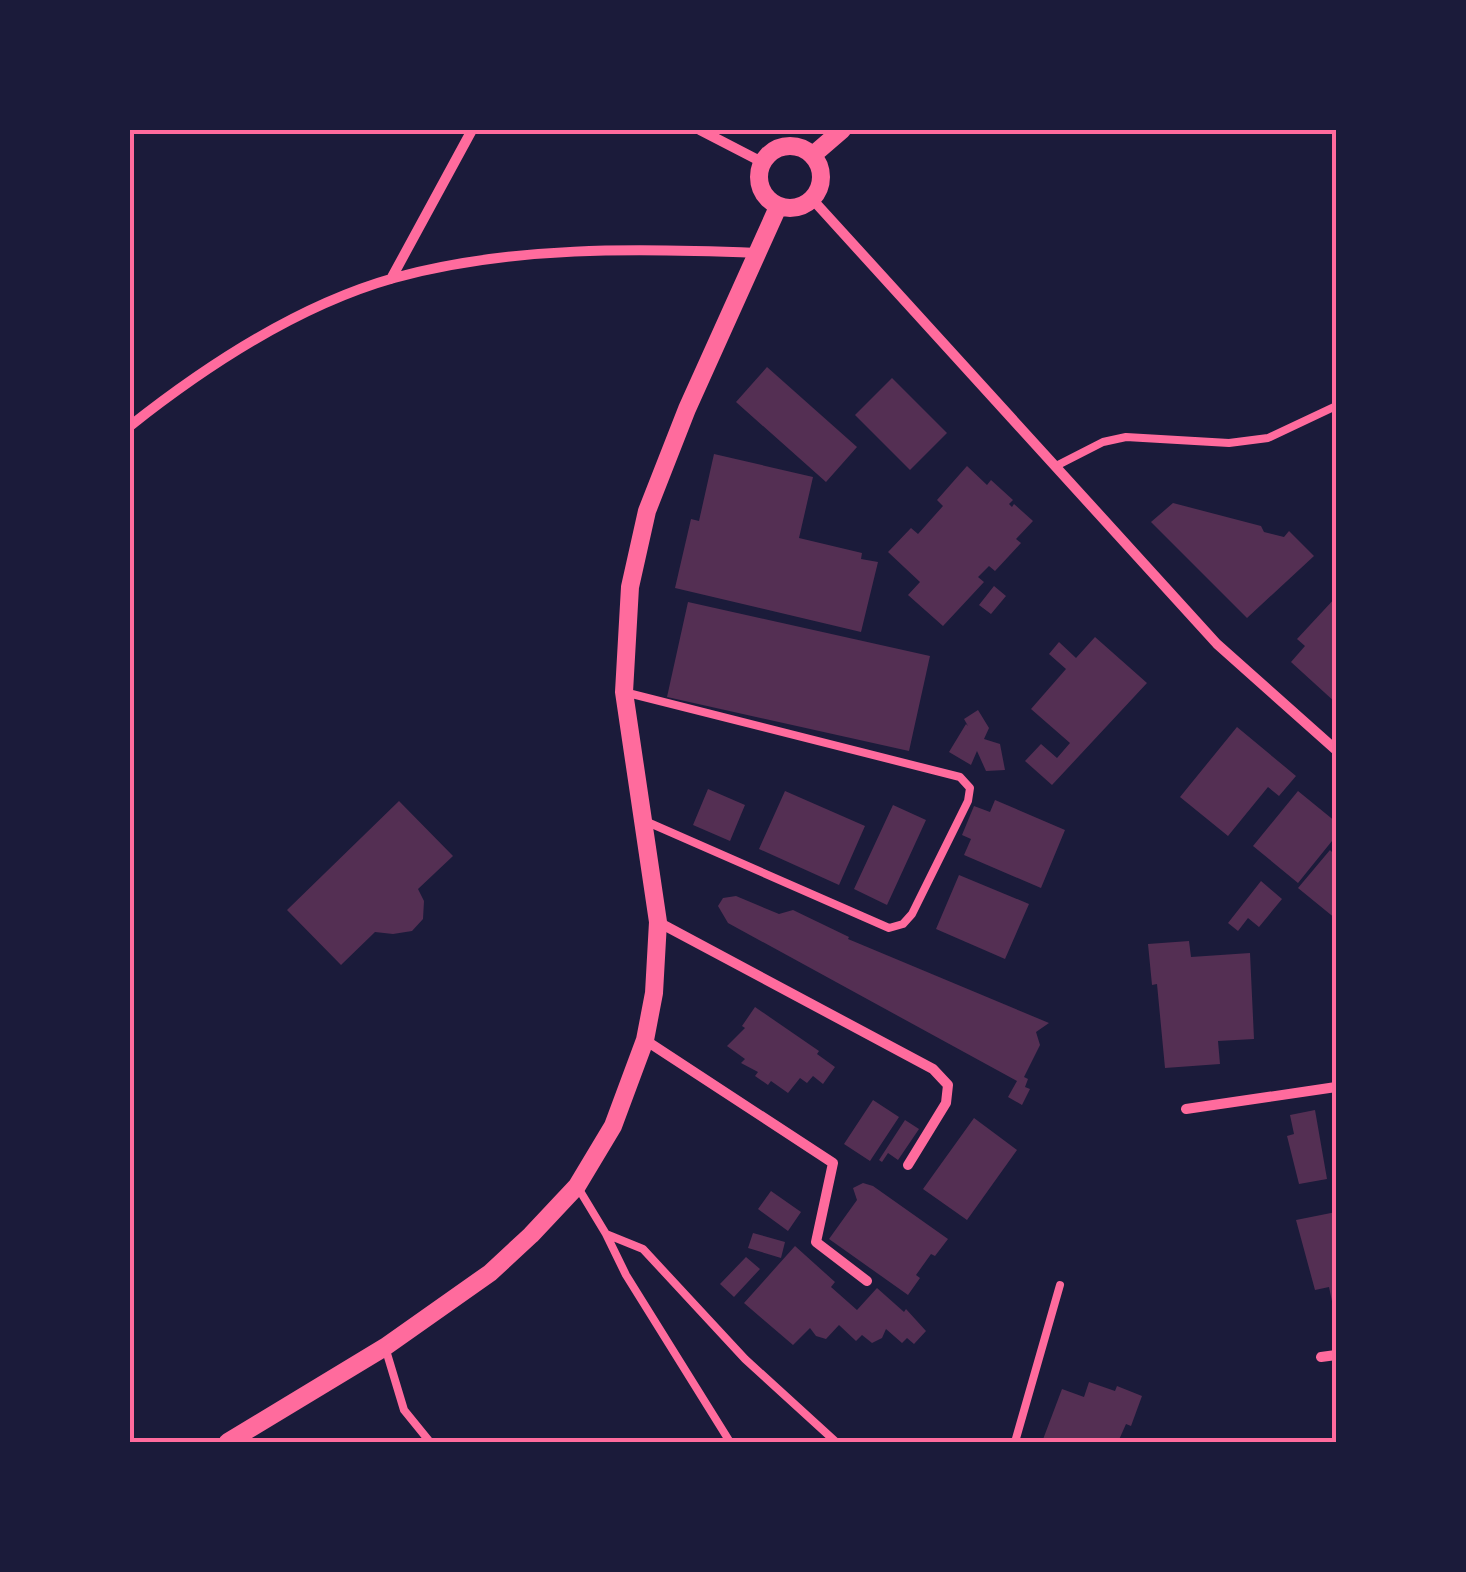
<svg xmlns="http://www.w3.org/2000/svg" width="1466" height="1572" viewBox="0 0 1466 1572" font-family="Figtree,sans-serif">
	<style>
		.building { fill: #542f53 }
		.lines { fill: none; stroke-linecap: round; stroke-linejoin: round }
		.service { stroke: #ff6b9d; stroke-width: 8 }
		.minor { stroke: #ff6b9d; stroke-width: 10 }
		.tertiary { stroke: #ff6b9d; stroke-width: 18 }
		.neatline { fill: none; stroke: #ff6b9d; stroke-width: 4 }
	</style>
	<rect width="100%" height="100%" fill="#1b1b3a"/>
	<path class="building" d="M767,367L857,447L826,482L736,402Z
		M892,378L947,433L910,470L855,415Z
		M714,454L813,477L799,538L862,553L861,559L878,562L861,632L675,588L691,519L699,521Z
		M967,466L987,485L991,480L1013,500L1009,504L1012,507L1014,504L1033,521L1016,539L1021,543L995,571L989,566L978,577L984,582L943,626L908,595L920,582L888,552L911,528L918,534L943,506L937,500Z
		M1173,503L1261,526L1264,532L1284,537L1289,531L1314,556L1247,618L1151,522Z
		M994,586L1006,596L991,614L979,605Z
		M1336,597V703L1291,662L1305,646L1297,639Z
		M688,602L930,656L909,751L667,697Z
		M1095,637L1147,683L1052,785L1025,761L1041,744L1057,758L1070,743L1031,709L1066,669L1049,654L1059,642L1076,658Z
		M978,710L989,728L984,739L1000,744L1005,770L986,771L977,751L971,765L949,752L966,724L968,726L964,719Z
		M1237,727L1296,776L1279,796L1268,787L1228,836L1180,797Z
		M708,789L745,805L730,841L693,825Z
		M785,791L865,826L839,885L759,849Z
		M1298,791L1336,822V836L1298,883L1253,846Z
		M995,800L1065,830L1041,888L964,855L971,839L962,835L974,806L990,812Z
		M399,801L453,856L418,889L424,901L423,919L412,931L393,934L375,932L341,965L287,910Z
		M893,805L926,820L887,905L854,889Z
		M1336,847V919L1298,888L1330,850L1332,852Z
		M959,875L1029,904L1005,959L936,929Z
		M1261,881L1282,899L1259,927L1248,918L1238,931L1228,923Z
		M736,896L779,914L793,910L849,937L848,939L1049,1023L1036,1032L1040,1045L1024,1077L1028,1079L1025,1087L1030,1089L1022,1105L1008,1097L1017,1081L728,923L718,906L723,898Z
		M1189,941L1191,957L1250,953L1254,1039L1218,1041L1220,1064L1165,1068L1157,984L1152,985L1148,944Z
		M755,1007L819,1051L817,1054L835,1067L823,1084L813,1076L807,1083L800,1078L788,1093L771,1081L768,1085L755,1076L758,1072L741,1063L745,1059L727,1046L745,1028L742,1026Z
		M873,1100L899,1117L870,1161L844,1144Z
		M1315,1110L1327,1179L1299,1184L1287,1136L1294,1134L1290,1115Z
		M974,1118L1017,1150L967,1220L923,1189Z
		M905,1120L919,1129L898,1160L888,1153L882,1162L879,1160Z
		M863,1183L873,1186L948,1239L935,1256L931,1254L916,1275L920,1278L908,1295L829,1239L857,1200L853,1188Z
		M771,1191L801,1212L788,1231L758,1209Z
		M1336,1212V1311H1334L1329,1287L1315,1290L1296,1220Z
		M753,1233L785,1242L781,1258L748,1248Z
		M795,1246L835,1282L831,1287L857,1310L877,1288L904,1312L906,1309L926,1331L914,1344L907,1338L902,1343L886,1329L882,1338L872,1343L862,1335L856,1341L839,1325L826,1339L816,1336L810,1328L793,1345L744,1303Z
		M746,1257L760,1269L734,1297L720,1284Z
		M1089,1382L1115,1391L1117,1386L1142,1396L1131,1426L1126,1424L1118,1442H1042L1062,1389L1084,1397Z"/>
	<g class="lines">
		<path class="service" d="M1056,466L1103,442L1126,437L1229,443L1268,438L1336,406
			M624,692L960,777L970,788L968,801L912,914L903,924L889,928L645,821
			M577,1186L606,1234L643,1249L745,1359L836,1442
			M606,1234L626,1275L730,1442
			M385,1347L404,1410L430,1442
			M1015,1442L1060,1285"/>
		<path class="minor" d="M700,130L762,162
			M813,200L1217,644L1336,750
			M391,279L472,130
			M130,426C207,365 298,305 394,278C511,246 637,248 757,253
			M658,922L933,1069L948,1085L946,1103L908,1165
			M645,1040L833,1163L816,1242L867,1281
			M1186,1109L1336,1087
			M1321,1357L1336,1355"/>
		<path class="tertiary" d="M759 177a31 31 0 1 1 62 0a31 31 0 1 1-62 0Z
			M813,155L842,130
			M228,1442L385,1347L490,1273L531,1235L577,1186L613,1126L645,1040L654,993L658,922L624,692L630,587L647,511L687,409L778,207"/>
	</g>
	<rect width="1466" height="1572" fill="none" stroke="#1b1b3a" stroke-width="265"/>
	<rect x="132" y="132" width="1202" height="1308" class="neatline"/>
</svg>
